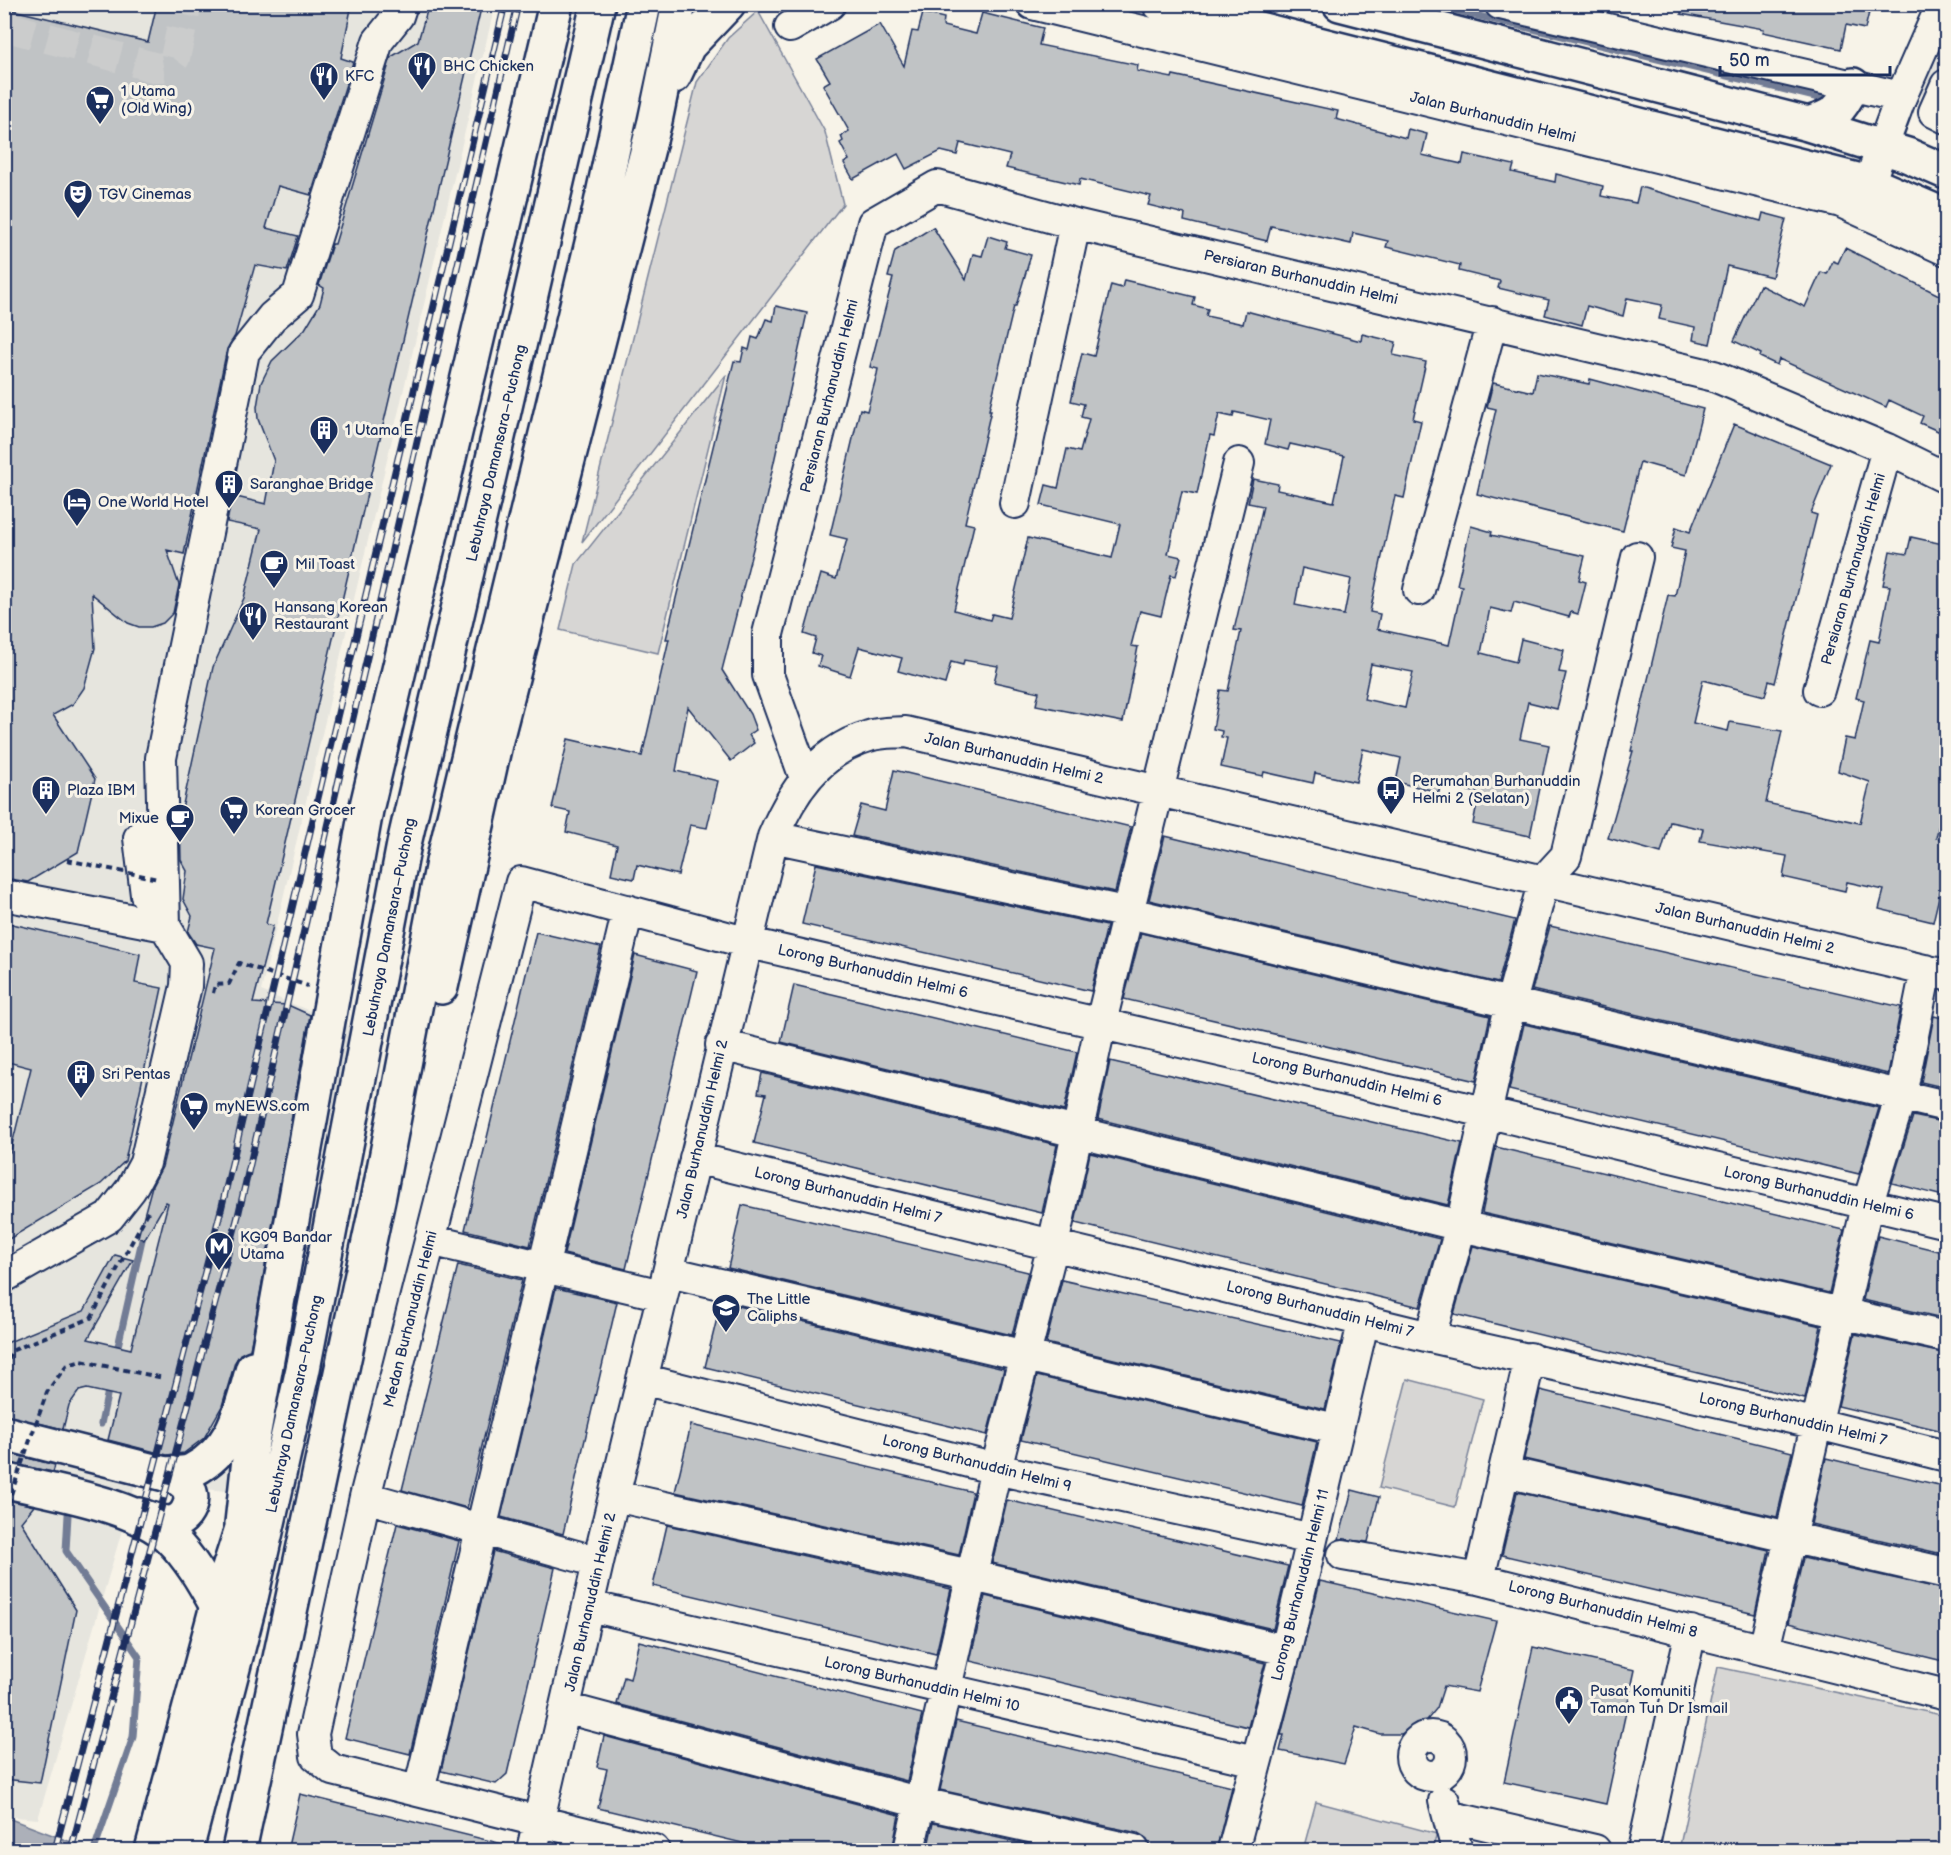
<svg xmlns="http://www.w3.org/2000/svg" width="1951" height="1855" viewBox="0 0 1951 1855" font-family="'Balsamiq Sans',sans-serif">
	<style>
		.built { fill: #e6e5de }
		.green { fill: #d7d6d4; stroke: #798299; stroke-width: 1.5 }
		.water { fill: #acb0b9; stroke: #727c95; stroke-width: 1.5 }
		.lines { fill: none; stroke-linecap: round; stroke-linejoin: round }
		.stream { stroke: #727c95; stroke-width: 7 }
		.building { fill: #c0c3c5; stroke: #1b2f5e; stroke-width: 1.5; fill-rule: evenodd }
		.minor-tunnel { stroke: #cbcccc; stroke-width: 30; stroke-dasharray: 30 15; stroke-linecap: butt }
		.minor-casing { stroke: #1b2f5e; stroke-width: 34 }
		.major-casing { stroke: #1b2f5e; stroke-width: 38 }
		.highway-casing { stroke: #1b2f5e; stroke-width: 38 }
		.path { stroke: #1b2f5e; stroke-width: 4; stroke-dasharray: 6 4.5; stroke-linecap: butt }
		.minor { stroke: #f7f3e8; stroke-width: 30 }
		.major { stroke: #f7f3e8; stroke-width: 33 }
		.highway { stroke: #f7f3e8; stroke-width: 33 }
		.rail-casing { stroke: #1b2f5e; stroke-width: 7 }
		.rail { stroke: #f7f3e8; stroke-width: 4.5; stroke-dasharray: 14; stroke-linecap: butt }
		.path-bridge { stroke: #1b2f5e; stroke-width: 4; stroke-dasharray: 6 4.5; stroke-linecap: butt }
		.labels { text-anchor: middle; stroke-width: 6; stroke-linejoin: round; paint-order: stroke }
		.poi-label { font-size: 15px; fill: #1b2f5e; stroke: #f7f3e8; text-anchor: start }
		.street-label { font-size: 15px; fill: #1b2f5e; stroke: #f7f3e8 }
	</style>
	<rect width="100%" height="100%" fill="#f7f3e8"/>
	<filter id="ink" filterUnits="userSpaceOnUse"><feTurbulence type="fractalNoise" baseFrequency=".0167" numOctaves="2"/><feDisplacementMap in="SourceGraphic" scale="12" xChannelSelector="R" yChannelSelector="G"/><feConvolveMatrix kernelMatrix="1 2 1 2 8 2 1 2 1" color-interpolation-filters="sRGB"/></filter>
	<g filter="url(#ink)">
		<path class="built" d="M4,5H495L261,991L354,1029L236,1492L136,1482L38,1819L4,1816Z
			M1946,22V105L1912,89Z"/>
		<path class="green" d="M758,11L825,132L843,204L582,542L697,82L728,38Z
			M726,375L658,653L560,630L576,564Z
			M1407,1379L1483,1399L1455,1507L1379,1488Z
			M1718,1667L1946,1716V1850H1679Z
			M1316,1802L1437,1834L1432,1850H1303Z"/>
		<path class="water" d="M5,1817L92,1850H15L5,1846Z"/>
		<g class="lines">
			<path class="stream" d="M1429,4L1827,100
				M116,1355L144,1231
				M101,1424L109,1386
				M68,1515L66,1551L139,1657L133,1737L94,1850"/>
		</g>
		<path class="building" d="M157,4H352L341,58L353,62L311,195L278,186L266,228L298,236L287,271L255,265L235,336L227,349L184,554L167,550L179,585L173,613L163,623L151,627H139L128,623L92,594L95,648L84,688L73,704L53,715L95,779L78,852L28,882L4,878V8L148,42Z
			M429,4H482L266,924L273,926L253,1003L288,1005L310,1015L250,1350L240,1354L235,1362L222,1406L204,1438L184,1453L167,1455L108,1440L119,1396L87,1389L79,1391L69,1405L63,1429L4,1415V1344L84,1311L115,1255L133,1260L88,1339L131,1349L168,1203L166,1202L144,1240L138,1237L152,1186L162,1167L215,948L196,944L188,932L192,916L183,899L187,871L181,860L180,818L213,667L244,598L261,529L227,522L232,496L266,504L274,461L258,419L257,407L261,383L272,361L305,329L320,304L324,288L319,285L332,244H335L391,57L418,41Z
			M1681,4H1871L1865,29L1846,25L1841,49L1763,32L1764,29L1681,14Z
			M923,13L944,18L943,26L976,34L982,13L1043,28L1039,45L1138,65L1137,71L1172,78L1173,75L1338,111L1336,119L1406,138L1408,129L1427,134L1422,155L1462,164L1464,154L1514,165L1512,172L1555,182L1556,174L1603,186L1601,196L1636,203L1640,187L1761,221L1763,213L1786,219L1772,277L1727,266L1710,344L1693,340L1695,327L1659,319L1662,305L1627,298L1623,316L1587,306L1582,325L1545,315L1549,300L1498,288L1500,281L1459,271L1460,265L1386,247L1388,241L1353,233L1351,244L1271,226L1267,241L1184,221L1185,214L1148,205L1151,196L1080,179L1079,185L1006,168L1010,155L960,143L957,155L941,151L906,169L898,154L853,179L844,163L849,160L840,143L843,141L841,136L849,131L823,85L830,81L817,59L880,24L904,66L912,31L918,32Z
			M933,227L966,280L973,254L982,256L988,236L1007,242L1005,248L1031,255L1016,306H1014L989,410H991L965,523L974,525L954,610L990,620L992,614L1009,618L1028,538L1112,558L1120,524L1041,505L1046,485L1058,488L1067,449L1080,452L1089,419L1081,417L1084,404L1071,401L1082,353L1094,356L1111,285L1122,288L1124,280L1195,297L1193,305L1208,309L1206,316L1243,324L1246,311L1361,341L1362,334L1396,342L1393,355L1426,362L1413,419L1421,421L1404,498L1395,496L1370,612L1380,614L1377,629L1449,645L1462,586L1457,585L1471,526L1492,532L1491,535L1585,556L1579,580L1586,582L1578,614L1571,612L1569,617L1514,602L1511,613L1490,608L1481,653L1516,662L1521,639L1564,650L1559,672L1566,673L1557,709L1528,702L1520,739L1549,745L1530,836L1473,824L1479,793L1440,785L1439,792L1396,782L1401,758L1363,749L1356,782L1315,773L1313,783L1264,772L1263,776L1221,767L1227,738L1221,737L1222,731L1213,729L1220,690L1228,691L1241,631L1234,630L1263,506L1248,503L1253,479L1278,484L1277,490L1334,502L1344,456L1290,444L1288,450L1265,444L1270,420L1234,412L1233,417L1219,414L1214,436L1210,435L1197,494L1182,491L1168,554L1181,557L1176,576L1171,575L1161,616L1140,611L1131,646L1138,647L1123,722L1036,705L1039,692L994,682L998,666L964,660L963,665L951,662L945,684L898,671L902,658L859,647L850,676L818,666L821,656L812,653L816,638L804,634L821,574L836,579L847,539L830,535L860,409L867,411L877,374L878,369L870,367L893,278L888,277L895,251ZM1302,568L1351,579L1344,615L1295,605ZM1371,664L1413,672L1405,708L1364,699Z
			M1845,248L1947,299V435L1920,423L1923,416L1889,400L1886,407L1779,359L1777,365L1760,357L1761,354L1734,341L1760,285L1805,307L1821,272L1827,274L1833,261L1838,263Z
			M776,306L807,313L766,498L722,670L750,714L756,730L749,735L754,743L731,761L688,707L676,771L718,781L707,828L690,825L678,875L637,865L634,879L611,874L617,845L566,832L570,812L552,808L568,739L642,756L669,639H666L734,361L741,362L744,348L749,350L752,337L758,339L766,319L773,321Z
			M1537,373L1589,384L1590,379L1703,409L1686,475L1640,462L1623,531L1477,494L1496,409L1487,407L1493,383L1533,392Z
			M1734,424L1831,464L1811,513L1817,515L1775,683L1769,681L1765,696L1703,680L1693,723L1728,731L1730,722L1782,731L1766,803L1860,823L1870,782L1838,771L1845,738L1855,740L1864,700L1856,698L1870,640L1879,642L1890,586L1883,585L1890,551L1907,554L1911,537L1943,544V547L1947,548V789L1936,838L1947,840V863L1933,922L1879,909L1884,890L1847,882L1845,891L1783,877L1787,856L1700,841L1703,829L1670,822L1661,853L1608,838L1633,751H1631L1668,595L1675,596L1685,551L1671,548L1676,527L1690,532Z
			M894,770L1131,827L1115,892L852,836L861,805L885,811Z
			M1165,836L1515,920L1498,983L1149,900Z
			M816,864L1107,926L1091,991L802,924Z
			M4,922L140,954L135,983L162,988L125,1161L101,1184L4,1242V1152L10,1153L31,1068L4,1061Z
			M1550,926L1901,1007L1888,1074L1532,990Z
			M536,932L601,947L530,1246L465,1230Z
			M1141,933L1490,1016L1476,1081L1124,999Z
			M635,955L697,971L626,1269L564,1254Z
			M794,985L1077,1052L1064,1111L781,1042Z
			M1934,1016L1947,1019V1088L1921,1082Z
			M1524,1024L1879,1108L1859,1174L1509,1090Z
			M1110,1061L1462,1143L1448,1205L1098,1119Z
			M762,1073L1057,1145L1042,1213L754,1143L766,1094L758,1093Z
			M1913,1116L1947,1123V1197L1892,1183Z
			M1496,1147L1844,1230L1829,1293L1482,1213Z
			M1090,1153L1440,1239L1420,1307L1075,1223Z
			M742,1205L1028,1272L1012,1335L728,1268Z
			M1878,1236L1947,1253V1319L1863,1300Z
			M1473,1246L1821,1326L1805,1399L1454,1314Z
			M458,1265L522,1280L467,1508L402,1490Z
			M1062,1280L1341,1343L1325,1409L1046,1343Z
			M556,1288L617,1302L563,1534L501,1517Z
			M721,1302L1004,1369L987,1435L705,1367Z
			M1855,1334L1947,1354V1432L1838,1406Z
			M1037,1376L1317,1442L1302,1506L1021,1440Z
			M1540,1390L1792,1452L1777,1517L1524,1459Z
			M691,1425L973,1492L959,1555L675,1492Z
			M4,1452L55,1465L54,1469L53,1472L4,1462Z
			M1826,1458L1947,1487V1555L1811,1524Z
			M1352,1490L1379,1497L1368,1542L1339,1539Z
			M1517,1492L1769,1550L1755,1614L1502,1555Z
			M4,1499L34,1506L21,1522L76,1610L40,1783L4,1779Z
			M1007,1500L1288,1566L1273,1629L992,1563Z
			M397,1524L459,1541L410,1754L345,1738Z
			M667,1525L951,1589L936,1654L653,1586Z
			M493,1551L555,1568L507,1774L496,1784L441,1771Z
			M1803,1558L1947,1590V1662L1788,1623Z
			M1320,1581L1496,1621L1477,1692L1444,1686L1437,1708L1423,1725L1401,1734H1380L1356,1727L1344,1764L1280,1751L1284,1735H1281Z
			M985,1596L1265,1663L1248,1727L970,1661Z
			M639,1641L922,1714L907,1781L617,1704L624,1677L630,1679Z
			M1533,1647L1635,1670L1606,1804L1504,1782Z
			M956,1721L1232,1787L1216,1851H1151L1146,1838L1138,1833L940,1790Z
			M604,1736L899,1815L892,1851H775L598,1808L607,1769L597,1767Z
			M300,1794L503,1844V1851H287Z
			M933,1823L1056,1851H927Z"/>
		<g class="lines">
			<path class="minor-tunnel" d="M4,26L157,68L169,66L175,58L187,4"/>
			<g class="minor-casing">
				<path id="minor" d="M1032,4L1841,202L1946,250
					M1500,4L1901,97
					M790,27L830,4
					M1946,85L1934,112L1946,118
					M1869,183L1901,97L1942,4
					M1015,503L1075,224
					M1419,590L1492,322
					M1819,690L1887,449
					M805,778L768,675V634L873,223L937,186L1075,224L1714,376L1887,449L1946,478
					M773,837L1129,913L1946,1106
					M4,895L165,926
					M146,895L139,838L150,826L161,828
					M721,1045L1461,1226L1946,1337
					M695,1158L1430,1337L1818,1424L1946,1456
					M430,1240L662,1295
					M669,1272L1336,1429
					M4,1277L109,1217L131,1189L145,1163L186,986L187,963L165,926L161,758L244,352L272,317L298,295L378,41L398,16L402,4
					M1430,1337L1461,1226L1511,1002L1544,880L1566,856L1637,557
					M642,1379L996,1469L1312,1539
					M1505,1472L1946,1573
					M615,1496L974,1576L1286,1650
					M365,1497L598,1562
					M1343,1555L1479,1579L1946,1695
					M1479,1579L1530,1358
					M589,1606L1255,1761
					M1764,1650L1867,1206L1901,1095L1926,970
					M565,1708L921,1803L1134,1850
					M1411 1756a20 20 0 1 1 40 0a20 20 0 1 1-40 0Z
					M419,1791C486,1497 559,1204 628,910
					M1444,1801L1457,1850
					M1448,1816L1595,1850
					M532,1850L600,1554L773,837C791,793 820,750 869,736C880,732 895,733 906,732L1946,975
					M654,1850L333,1770L316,1756L313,1734L365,1497L521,882L745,942L1485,1112L1946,1223
					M909,1850L996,1469L1053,1245L1101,1022L1239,463
					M1233,1850L1286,1650L1364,1319
					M1643,1850L1691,1631"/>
			</g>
			<g class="major-casing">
				<path id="major" d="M1160,4L1869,183L1946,216
					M1340,4L1808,124L1907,155L1946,172
					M1808,124C1835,116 1840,111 1853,85
					M4,1433L165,1474C174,1473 186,1474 193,1470C235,1448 241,1409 253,1368
					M4,1480C51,1492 136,1504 170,1538C190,1558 203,1581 217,1606
					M139,1515C147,1518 158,1522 167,1523C187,1524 200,1495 183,1482C179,1478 171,1476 165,1474"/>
			</g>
			<g class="highway-casing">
				<path id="highway" d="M674,76L688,46L728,4
					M441,987L495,744L655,121L679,4
					M242,1523L249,1459L366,810L556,4
					M152,1850L217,1606L250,1503
					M186,1850L250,1602L303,1369L404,844L598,4
					M239,1850L379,1195L443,862L597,222L644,4"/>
			</g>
			<path class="path" d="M213,993L215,985L229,984L239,963L308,986
				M4,1380L11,1351L91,1318L148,1212"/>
			<use href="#minor" class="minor"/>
			<use href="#major" class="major"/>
			<use href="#highway" class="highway"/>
			<g class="rail-casing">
				<path id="rail" d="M55,1850L221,1210L505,4
					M71,1850L238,1216L518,4"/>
			</g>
			<use href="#rail" class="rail"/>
			<path class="path-bridge" d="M67,860L158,879
				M4,1514L47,1392L66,1366L81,1361L164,1378"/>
		</g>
	</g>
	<defs>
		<g id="restaurant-pin" transform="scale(1.5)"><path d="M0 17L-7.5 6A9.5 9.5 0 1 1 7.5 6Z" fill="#1b2f5e" stroke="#f7f3e8"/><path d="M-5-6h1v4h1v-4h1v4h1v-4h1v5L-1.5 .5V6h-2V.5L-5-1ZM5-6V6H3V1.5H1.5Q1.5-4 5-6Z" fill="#fff"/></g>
		<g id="supermarket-pin" transform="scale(1.5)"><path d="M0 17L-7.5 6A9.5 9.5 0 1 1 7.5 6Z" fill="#1b2f5e" stroke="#f7f3e8"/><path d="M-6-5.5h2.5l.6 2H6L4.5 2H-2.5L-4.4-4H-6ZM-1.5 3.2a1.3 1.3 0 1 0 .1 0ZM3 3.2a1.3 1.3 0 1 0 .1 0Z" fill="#fff"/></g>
		<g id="theatre-pin" transform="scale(1.5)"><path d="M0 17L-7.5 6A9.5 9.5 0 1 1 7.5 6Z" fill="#1b2f5e" stroke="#f7f3e8"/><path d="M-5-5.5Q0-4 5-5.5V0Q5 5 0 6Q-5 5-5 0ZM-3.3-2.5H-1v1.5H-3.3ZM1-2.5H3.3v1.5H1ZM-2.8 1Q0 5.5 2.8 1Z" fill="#fff"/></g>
		<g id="building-pin" transform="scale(1.5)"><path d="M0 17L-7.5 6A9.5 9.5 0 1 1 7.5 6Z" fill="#1b2f5e" stroke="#f7f3e8"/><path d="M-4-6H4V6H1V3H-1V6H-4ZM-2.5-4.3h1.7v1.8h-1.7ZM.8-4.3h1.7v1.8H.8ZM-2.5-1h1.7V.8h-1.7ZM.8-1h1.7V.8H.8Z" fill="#fff"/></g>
		<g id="hotel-pin" transform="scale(1.5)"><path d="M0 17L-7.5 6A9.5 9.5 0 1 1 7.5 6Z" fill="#1b2f5e" stroke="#f7f3e8"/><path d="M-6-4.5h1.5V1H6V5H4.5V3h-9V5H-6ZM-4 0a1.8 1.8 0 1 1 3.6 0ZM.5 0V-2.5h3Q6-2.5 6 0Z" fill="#fff"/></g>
		<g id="cafe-pin" transform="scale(1.5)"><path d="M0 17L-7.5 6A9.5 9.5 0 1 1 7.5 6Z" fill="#1b2f5e" stroke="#f7f3e8"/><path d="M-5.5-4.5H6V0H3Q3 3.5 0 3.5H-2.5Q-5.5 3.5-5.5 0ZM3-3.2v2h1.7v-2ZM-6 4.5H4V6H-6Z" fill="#fff"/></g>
		<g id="bus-pin" transform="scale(1.5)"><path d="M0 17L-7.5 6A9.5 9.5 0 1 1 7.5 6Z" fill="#1b2f5e" stroke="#f7f3e8"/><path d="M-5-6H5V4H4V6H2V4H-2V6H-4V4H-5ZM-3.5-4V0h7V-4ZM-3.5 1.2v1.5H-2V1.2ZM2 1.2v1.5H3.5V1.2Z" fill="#fff"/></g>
		<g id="metro-pin" transform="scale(1.5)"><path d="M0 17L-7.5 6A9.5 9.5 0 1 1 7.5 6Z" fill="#1b2f5e" stroke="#f7f3e8"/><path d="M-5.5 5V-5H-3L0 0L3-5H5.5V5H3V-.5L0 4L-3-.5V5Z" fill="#fff"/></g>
		<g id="school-pin" transform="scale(1.5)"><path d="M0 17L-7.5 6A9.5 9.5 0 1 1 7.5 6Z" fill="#1b2f5e" stroke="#f7f3e8"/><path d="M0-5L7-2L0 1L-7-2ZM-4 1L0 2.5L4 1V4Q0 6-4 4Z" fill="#fff"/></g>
		<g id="civic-pin" transform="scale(1.5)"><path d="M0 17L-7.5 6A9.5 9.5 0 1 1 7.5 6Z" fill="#1b2f5e" stroke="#f7f3e8"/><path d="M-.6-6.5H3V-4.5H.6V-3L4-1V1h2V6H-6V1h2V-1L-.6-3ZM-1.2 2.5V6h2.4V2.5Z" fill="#fff"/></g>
	</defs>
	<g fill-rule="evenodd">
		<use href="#restaurant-pin" x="422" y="66"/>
		<use href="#restaurant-pin" x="324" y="76"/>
		<use href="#supermarket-pin" x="100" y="100"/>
		<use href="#theatre-pin" x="78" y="194"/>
		<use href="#building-pin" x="324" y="430"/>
		<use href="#building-pin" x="229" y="484"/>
		<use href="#hotel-pin" x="77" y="502"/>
		<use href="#cafe-pin" x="274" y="564"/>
		<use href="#restaurant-pin" x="253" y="616"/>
		<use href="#building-pin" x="46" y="790"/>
		<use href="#bus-pin" x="1391" y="790"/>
		<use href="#supermarket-pin" x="234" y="810"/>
		<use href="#cafe-pin" x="180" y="818"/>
		<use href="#building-pin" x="81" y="1074"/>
		<use href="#supermarket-pin" x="194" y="1106"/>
		<use href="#metro-pin" x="219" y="1246"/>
		<use href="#school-pin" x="726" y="1308"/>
		<use href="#civic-pin" x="1569" y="1700"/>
	</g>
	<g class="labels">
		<g class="poi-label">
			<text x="443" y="71">BHC Chicken</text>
			<text x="345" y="81">KFC</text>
			<text x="121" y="96">1 Utama<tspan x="121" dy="17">(Old Wing)</tspan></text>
			<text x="99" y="199">TGV Cinemas</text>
			<text x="345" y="435">1 Utama E</text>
			<text x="250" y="489">Saranghae Bridge</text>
			<text x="98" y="507">One World Hotel</text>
			<text x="295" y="569">Mil Toast</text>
			<text x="274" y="612">Hansang Korean<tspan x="274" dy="17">Restaurant</tspan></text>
			<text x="1412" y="786">Perumahan Burhanuddin<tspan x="1412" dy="17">Helmi 2 (Selatan)</tspan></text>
			<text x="67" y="795">Plaza IBM</text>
			<text x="255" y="815">Korean Grocer</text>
			<text x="159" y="823" text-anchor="end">Mixue</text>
			<text x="102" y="1079">Sri Pentas</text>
			<text x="215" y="1111">myNEWS.com</text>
			<text x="240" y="1242">KG09 Bandar<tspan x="240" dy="17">Utama</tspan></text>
			<text x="747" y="1304">The Little<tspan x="747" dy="17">Caliphs</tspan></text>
			<text x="1590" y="1696">Pusat Komuniti<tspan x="1590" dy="17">Taman Tun Dr Ismail</tspan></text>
		</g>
		<g class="street-label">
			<text transform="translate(1493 117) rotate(14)" y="5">Jalan Burhanuddin Helmi</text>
			<text transform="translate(1301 277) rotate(13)" y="5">Persiaran Burhanuddin Helmi</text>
			<text transform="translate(829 396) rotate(-76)" y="5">Persiaran Burhanuddin Helmi</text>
			<text transform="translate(496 453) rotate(-77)" y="5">Lebuhraya Damansara–Puchong</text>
			<text transform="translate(1853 569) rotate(-74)" y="5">Persiaran Burhanuddin Helmi</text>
			<text transform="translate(1014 758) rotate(13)" y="5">Jalan Burhanuddin Helmi 2</text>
			<text transform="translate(389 927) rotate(-79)" y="5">Lebuhraya Damansara–Puchong</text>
			<text transform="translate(1745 928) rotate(13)" y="5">Jalan Burhanuddin Helmi 2</text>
			<text transform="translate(873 971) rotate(13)" y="5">Lorong Burhanuddin Helmi 6</text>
			<text transform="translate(1347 1079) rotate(13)" y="5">Lorong Burhanuddin Helmi 6</text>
			<text transform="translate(702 1129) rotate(-77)" y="5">Jalan Burhanuddin Helmi 2</text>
			<text transform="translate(1819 1193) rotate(13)" y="5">Lorong Burhanuddin Helmi 6</text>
			<text transform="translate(848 1195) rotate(14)" y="5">Lorong Burhanuddin Helmi 7</text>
			<text transform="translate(1320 1309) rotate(14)" y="5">Lorong Burhanuddin Helmi 7</text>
			<text transform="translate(410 1319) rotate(-76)" y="5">Medan Burhanuddin Helmi</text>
			<text transform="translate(294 1404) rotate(-78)" y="5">Lebuhraya Damansara–Puchong</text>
			<text transform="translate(1793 1419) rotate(13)" y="5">Lorong Burhanuddin Helmi 7</text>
			<text transform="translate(977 1463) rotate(14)" y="5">Lorong Burhanuddin Helmi 9</text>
			<text transform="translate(1300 1585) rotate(-76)" y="5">Lorong Burhanuddin Helmi 11</text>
			<text transform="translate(590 1602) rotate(-77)" y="5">Jalan Burhanuddin Helmi 2</text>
			<text transform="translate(1603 1609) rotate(14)" y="5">Lorong Burhanuddin Helmi 8</text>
			<text transform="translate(922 1684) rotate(13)" y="5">Lorong Burhanuddin Helmi 10</text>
		</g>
	</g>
	<rect width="1951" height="1855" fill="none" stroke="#f7f3e8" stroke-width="24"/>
	<rect x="12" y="12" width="1927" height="1831" fill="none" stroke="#1b2f5e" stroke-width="2" filter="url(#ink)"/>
	<path d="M1720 66v9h170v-9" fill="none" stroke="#1b2f5e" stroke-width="3"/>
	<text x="1729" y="66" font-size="18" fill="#1b2f5e" stroke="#f7f3e8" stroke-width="4.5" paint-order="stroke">50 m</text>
</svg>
